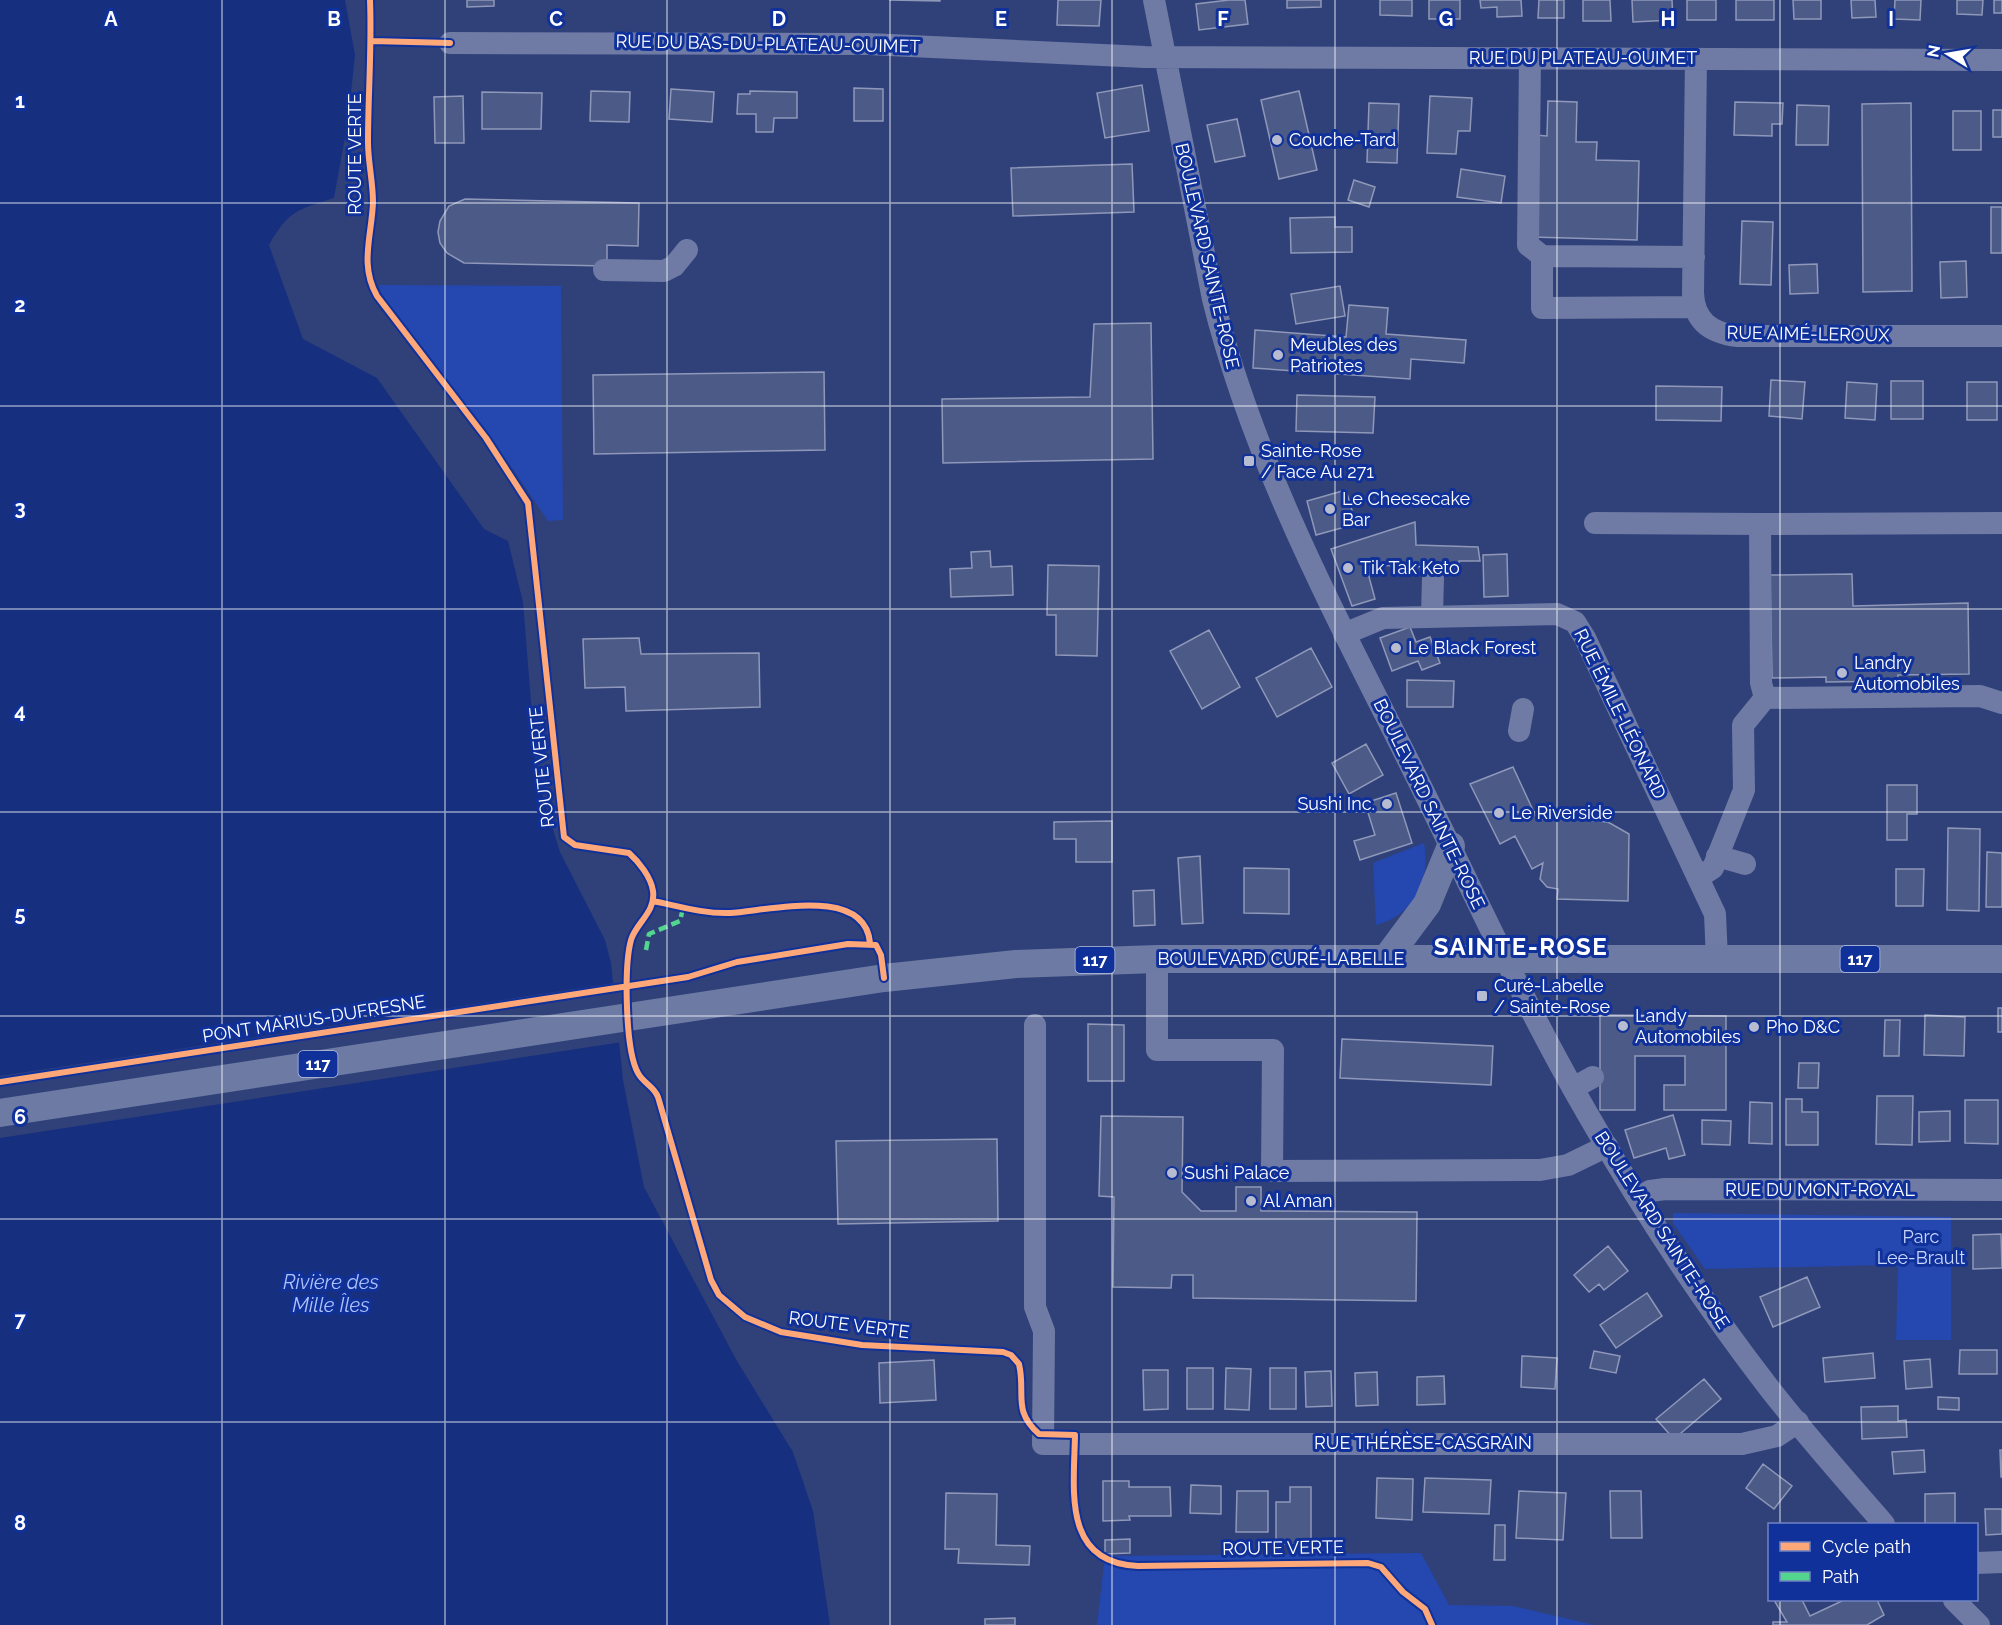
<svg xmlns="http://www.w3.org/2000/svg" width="2002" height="1625" viewBox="0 0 2002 1625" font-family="Raleway,sans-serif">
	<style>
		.green { fill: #2448b0 }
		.water { fill: #162f7e }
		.pier { fill: #30417a }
		.building { fill: #4c5a87; stroke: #8f98b9; stroke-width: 1.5 }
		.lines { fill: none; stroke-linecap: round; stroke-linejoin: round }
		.minor { stroke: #6f7ba5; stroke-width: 22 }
		.major { stroke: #6d7aa3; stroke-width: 28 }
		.quiet { stroke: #53d58f; stroke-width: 4.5; stroke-dasharray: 9 4.5; stroke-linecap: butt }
		.cycleway-casing { stroke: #10319a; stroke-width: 10 }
		.cycleway { stroke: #fea87a; stroke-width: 6 }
		.grid { fill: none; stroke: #fff; stroke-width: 1.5; stroke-opacity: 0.55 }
		.poi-dot { fill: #b7bcd0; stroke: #10319a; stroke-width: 2 }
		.labels { text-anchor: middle; stroke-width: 6; stroke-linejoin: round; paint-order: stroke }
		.shield { fill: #10319a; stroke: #b7c1e1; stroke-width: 1.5 }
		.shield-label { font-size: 16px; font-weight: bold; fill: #fff }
		.street-label { font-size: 18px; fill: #fff; stroke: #10319a }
		.poi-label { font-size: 18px; fill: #fff; stroke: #10319a; text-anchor: start }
		.park-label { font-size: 18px; fill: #cbd8fe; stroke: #10319a }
		.water-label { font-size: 20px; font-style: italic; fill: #afc3fb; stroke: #10319a }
		.district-label { font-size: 24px; font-weight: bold; letter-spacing: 1.5px; fill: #fff; stroke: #10319a }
		.grid-label { font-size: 20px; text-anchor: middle; font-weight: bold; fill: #fff; stroke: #10319a; stroke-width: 6; stroke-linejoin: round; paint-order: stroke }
	</style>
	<rect width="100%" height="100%" fill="#30417a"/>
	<path class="green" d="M379,285L561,286L563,520L548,521L513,469L382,297Z
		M1424,843C1431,880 1414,915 1376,925L1373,863Z
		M1673,1213L1951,1217V1340H1896L1898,1268L1892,1260L1886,1265L1705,1269L1673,1223Z
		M1421,1553L1449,1605L1513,1606L1594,1625H1097L1105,1556Z"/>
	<path class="water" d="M0,0H345L355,55L348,121L334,198C297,210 289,210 269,245L303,339L377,378L484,529L508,541L523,602L537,777L560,852L605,940L611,963L623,1080L644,1187L737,1361L793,1452L813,1511L830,1625H0Z"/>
	<path class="pier" d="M614,983L622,1042L0,1138V1076Z"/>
	<path class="building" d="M467,0H494V6L467,7Z
		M889,0H940V1Z
		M1058,0H1101L1099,26L1057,25Z
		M1229,0H1245L1248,24L1199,30L1196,4Z
		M1287,0H1321V7L1287,8Z
		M1380,0H1412V16L1380,15Z
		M1429,0H1460V19H1429Z
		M1480,0H1521L1522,16L1497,17V7L1481,8Z
		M1539,0H1564V18H1538Z
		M1583,0H1610L1611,21H1583Z
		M1632,0H1672L1673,20L1633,22Z
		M1687,0H1716V20H1687Z
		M1736,0H1774V20H1736Z
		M1793,0H1821V19H1794Z
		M1851,0H1875L1876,17L1852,18Z
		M1895,0H1921L1920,20L1894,19Z
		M1957,0H1983L1982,15L1957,14Z
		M1994,0H2002V13H1994Z
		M1142,85L1149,131L1105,138L1097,93Z
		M854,88L883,89V121H854Z
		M671,89L714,92L712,122L669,119Z
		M591,91L630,92L629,122L590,121Z
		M750,91L797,92V118H774L773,132H756V114H737L738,94H750Z
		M1299,91L1317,170L1279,179L1261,100Z
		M482,92L542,93L541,129H482Z
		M463,96L464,143H435L434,97Z
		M1430,96L1472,98L1470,131H1458L1456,154L1427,153Z
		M1548,101L1577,102L1576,142H1597L1596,160L1639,161L1637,240L1532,237L1535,135L1547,136Z
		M1735,102L1783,103L1782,124H1772V136L1734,135Z
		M1369,103L1399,104L1397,163L1367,162Z
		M1911,103L1912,291L1863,292L1862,104Z
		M1797,105L1829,106L1828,145H1796Z
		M1993,110H2002V137H1993Z
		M1953,111H1981V150H1953Z
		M1237,119L1245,156L1215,162L1207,125Z
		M1132,164L1134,212L1013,216L1011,168Z
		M1461,169L1505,176L1501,203L1457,197Z
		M1354,180L1375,187L1369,207L1348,200Z
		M465,199L639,203L638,246L607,245V266L464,263L447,253L440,243L438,232L440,221L449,206Z
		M1991,207H2002V253H1991Z
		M1335,217V227H1352V252L1291,253L1290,218Z
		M1742,221L1773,222L1771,285L1740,284Z
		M1966,261L1967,297L1941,298L1940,262Z
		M1817,264L1818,293L1790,294L1789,265Z
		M1340,286L1345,316L1296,324L1291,294Z
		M1349,305L1388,308L1386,334L1466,340L1464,363L1411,359L1410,379L1253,368L1255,330L1346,337Z
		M1151,323L1153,459L943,463L942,399L1090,397L1094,324Z
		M824,372L825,450L594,454L593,375Z
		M1771,380L1805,382L1802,419L1769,416Z
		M1891,381H1923V419H1891Z
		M1847,382L1877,384L1875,420L1845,418Z
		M1967,382H1997V420H1967Z
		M1656,386L1722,387L1721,421L1656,420Z
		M1297,395L1375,397L1373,433L1296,431Z
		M1346,490L1356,524L1316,535L1307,501Z
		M1415,522L1416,545L1478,547L1480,561H1459V568L1369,565V577L1375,599L1352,606L1331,549Z
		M990,551L991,567L1012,566L1013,595L951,597L950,569L972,568L971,552Z
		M1507,554L1508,596L1484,597L1483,555Z
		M1048,565L1099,566L1097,656L1056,655V615H1047Z
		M1852,574L1853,606L1968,603L1969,674L1898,675V681L1826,682V677L1772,678L1770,575Z
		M1410,627L1416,642L1430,637L1440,663L1422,670L1418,661L1392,671L1380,638Z
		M1209,630L1240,687L1202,709L1170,651Z
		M639,638L641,654L759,653L760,707L626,711L625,687L585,688L583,639Z
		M1311,648L1332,687L1277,717L1256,678Z
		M1407,680L1454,681L1453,707H1407Z
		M1366,744L1383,775L1349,794L1332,763Z
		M1513,767L1538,821L1548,817L1608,822L1629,834L1628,901L1557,899L1558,889L1547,887L1540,879L1543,863L1532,869L1515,836L1500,844L1470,784Z
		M1887,785H1917V814H1907V840H1887Z
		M1396,793L1412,843L1360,860L1354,841L1375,835L1365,803Z
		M1112,821V862H1076V839H1054V822Z
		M1948,828L1980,829L1979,911L1947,910Z
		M1987,852L2002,853V907H1986Z
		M1200,856L1203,923L1182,924L1178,858Z
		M1244,868L1289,869V914L1244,913Z
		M1896,869H1924L1923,906H1896Z
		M1154,890L1155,925L1134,926L1133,891Z
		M1998,1008H2002V1032H1998Z
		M1600,1015L1726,1016V1110H1664V1085H1685V1056H1635V1110H1600Z
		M1925,1015L1965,1017L1964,1056L1924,1055Z
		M1885,1020H1900L1899,1056H1884Z
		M1088,1024L1124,1025V1081H1088Z
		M1342,1039L1493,1046L1491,1085L1340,1078Z
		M1799,1063H1819L1818,1088H1798Z
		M1877,1096H1913L1912,1145L1876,1144Z
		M1786,1099H1802V1112H1818V1145H1786Z
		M1965,1100H1998V1144L1965,1143Z
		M1750,1102L1772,1103V1144L1749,1143Z
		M1950,1111V1141L1919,1142V1112Z
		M1673,1115L1685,1155L1669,1159L1666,1148L1634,1158L1625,1130Z
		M1101,1116L1183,1117L1182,1192L1201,1211H1236V1187H1261V1211L1417,1212L1416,1301L1193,1298V1275H1172L1171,1288L1113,1287L1114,1197L1099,1196Z
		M1702,1120L1731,1121L1730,1145L1702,1144Z
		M997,1139L998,1221L838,1224L836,1141Z
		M2001,1234L2002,1268L1973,1269V1235Z
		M1608,1246L1628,1271L1604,1290L1599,1284L1589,1292L1574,1275Z
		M1807,1277L1820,1307L1773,1327L1760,1297Z
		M1647,1293L1662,1316L1616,1348L1600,1325Z
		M1960,1350H1997V1374H1959Z
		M1594,1351L1620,1356L1616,1373L1590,1368Z
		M1873,1353L1875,1378L1825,1382L1823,1358Z
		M1522,1356L1557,1358L1555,1389L1521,1387Z
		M1930,1359L1932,1387L1906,1389L1904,1361Z
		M934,1360L936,1400L880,1403L879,1363Z
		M1187,1368H1213V1409H1187Z
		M1226,1368L1251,1369L1249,1410L1225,1409Z
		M1270,1368H1296V1409H1270Z
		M1143,1370H1168V1409L1144,1410Z
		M1331,1371L1332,1406L1306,1407L1305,1372Z
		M1377,1372L1378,1405L1356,1406L1355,1373Z
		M1444,1376L1445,1404L1417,1405V1377Z
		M1704,1379L1721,1399L1674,1439L1656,1419Z
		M1938,1397L1959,1398V1410L1938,1409Z
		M1898,1406V1421L1906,1420L1907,1437L1862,1439L1861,1407Z
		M1924,1450L1925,1472L1894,1474L1892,1452Z
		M2000,1450H2002V1477H2001Z
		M1763,1464L1792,1486L1774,1509L1746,1488Z
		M1377,1478L1413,1479L1412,1520L1376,1518Z
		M1425,1478L1491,1480L1489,1514L1423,1512Z
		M1103,1481H1129V1487H1170L1171,1516H1129L1130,1520L1103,1521Z
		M1191,1485L1221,1486V1514L1190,1513Z
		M1290,1487H1311V1544H1276V1502H1290Z
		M1237,1491H1268V1532H1236Z
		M1519,1491L1566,1493L1563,1540L1516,1538Z
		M1610,1491H1641L1642,1538H1611Z
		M946,1493L997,1494L996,1545L1030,1546L1029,1565L958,1563L959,1549H945Z
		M1955,1493V1524H1925V1494Z
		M1985,1509H2002V1534L1986,1535Z
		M1495,1525H1505V1560H1494Z
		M1130,1539V1553L1105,1554V1540Z
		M1774,1600H1802L1810,1616L1844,1600H1877L1884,1615L1867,1625H1773V1622H1787Z
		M1015,1618V1625H985V1619Z"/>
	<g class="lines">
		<path class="minor" d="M1154,0L1213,299C1254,464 1335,614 1411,766C1469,882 1522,1001 1587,1113C1640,1206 1700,1298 1766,1384C1803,1432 1844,1478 1884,1524
			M450,43L868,44L1145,57L2002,60
			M1530,58L1528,245L1542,256
			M1696,59L1693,293C1694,321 1711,333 1738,336H2002
			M1694,257L1542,256V308L1694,307
			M604,270L664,271L674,266L687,250
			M1595,523L1760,524
			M1432,615L1433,578
			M1344,634L1383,618L1557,614L1575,622L1585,638L1715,914L1717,960
			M1765,698L1761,683L1760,524L2002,523
			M1519,731L1523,709
			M1717,856L1745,864
			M1699,877L1713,868L1744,790L1743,725L1765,698L1980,696L2002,703
			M1157,959V1050H1273L1272,1171L1540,1170L1568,1165L1607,1146
			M1035,1025V1307L1044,1331L1043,1444H1742L1777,1436L1798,1422
			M1573,1088L1593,1077
			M1640,1197L1650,1191L1665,1189L2002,1190
			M1976,1563L2002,1562
			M1954,1600L1979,1625"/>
		<path class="major" d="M1386,959L1427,904L1451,846
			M0,1113L884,978L1016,964L1157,959H2002"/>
		<path class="quiet" d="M646,950L649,934L680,921L683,908"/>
		<g class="cycleway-casing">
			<path id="cycleway" d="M370,0C372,48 368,95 368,142C368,162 373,182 373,202C372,235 359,265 377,296L486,438L528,503L564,837L575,845L629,853C639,862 651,877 653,891C656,912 636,923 631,940C624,966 625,1050 638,1073C643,1083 654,1086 658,1097L711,1280L719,1295L745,1317L781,1332L862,1345L1003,1352L1011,1355L1019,1364C1026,1394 1012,1410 1039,1434L1075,1435C1074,1490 1062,1563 1138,1566L1368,1563L1381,1567L1403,1592L1425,1609L1432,1625
				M372,41L450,43
				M653,901C678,906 704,914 730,913C767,911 865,885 870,943
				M0,1082L688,977L737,962L848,944L876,945L881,955L884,978"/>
		</g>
		<use href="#cycleway" class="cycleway"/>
	</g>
	<path class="grid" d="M222,0V1625M445,0V1625M667,0V1625M890,0V1625M1112,0V1625M1335,0V1625M1557,0V1625M1780,0V1524M0,203H2002M0,406H2002M0,609H2002M0,812H2002M0,1016H2002M0,1219H2002M0,1422H2002M1780,1600V1625"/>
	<g class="poi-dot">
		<circle cx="1277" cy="140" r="6"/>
		<circle cx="1278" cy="355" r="6"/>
		<rect x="1243" y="455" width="12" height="12" rx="3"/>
		<circle cx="1330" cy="509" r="6"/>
		<circle cx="1348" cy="568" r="6"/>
		<circle cx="1396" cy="648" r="6"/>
		<circle cx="1842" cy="673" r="6"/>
		<circle cx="1387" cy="804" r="6"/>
		<circle cx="1499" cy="813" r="6"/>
		<rect x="1476" y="990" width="12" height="12" rx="3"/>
		<circle cx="1623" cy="1026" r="6"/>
		<circle cx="1754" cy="1027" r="6"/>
		<circle cx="1172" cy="1173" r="6"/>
		<circle cx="1251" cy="1201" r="6"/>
	</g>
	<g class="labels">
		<g class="shield">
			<rect x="1840.5" y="946" width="39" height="26" rx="4.5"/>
			<rect x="1075.5" y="947" width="39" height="26" rx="4.5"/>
			<rect x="298.5" y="1051" width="39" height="26" rx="4.5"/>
		</g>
		<g class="shield-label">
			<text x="1860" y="965">117</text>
			<text x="1095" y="966">117</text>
			<text x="318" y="1070">117</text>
		</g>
		<g class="street-label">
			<text transform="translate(768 44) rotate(1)" y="6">RUE DU BAS-DU-PLATEAU-OUIMET</text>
			<text x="1583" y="64">RUE DU PLATEAU-OUIMET</text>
			<text transform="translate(355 154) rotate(-90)" y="6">ROUTE VERTE</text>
			<text transform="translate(1207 256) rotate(77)" y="6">BOULEVARD SAINTE-ROSE</text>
			<text transform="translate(1808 334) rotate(1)" y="6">RUE AIMÉ-LEROUX</text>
			<text transform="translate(1620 714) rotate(64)" y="6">RUE ÉMILE-LÉONARD</text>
			<text transform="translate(542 767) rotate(-96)" y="6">ROUTE VERTE</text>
			<text transform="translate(1429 804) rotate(64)" y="6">BOULEVARD SAINTE-ROSE</text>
			<text x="1281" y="965">BOULEVARD CURÉ-LABELLE</text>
			<text transform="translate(314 1019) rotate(-9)" y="6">PONT MARIUS-DUFRESNE</text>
			<text x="1820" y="1196">RUE DU MONT-ROYAL</text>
			<text transform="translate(1662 1230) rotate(57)" y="6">BOULEVARD SAINTE-ROSE</text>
			<text transform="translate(849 1325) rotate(7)" y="6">ROUTE VERTE</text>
			<text x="1423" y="1449">RUE THÉRÈSE-CASGRAIN</text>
			<text transform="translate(1283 1548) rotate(-1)" y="6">ROUTE VERTE</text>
		</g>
		<g class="poi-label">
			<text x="1289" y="146">Couche-Tard</text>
			<text x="1290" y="351">Meubles des<tspan x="1290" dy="21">Patriotes</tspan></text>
			<text x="1261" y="457">Sainte-Rose<tspan x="1261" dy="21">/ Face Au 271</tspan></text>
			<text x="1342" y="505">Le Cheesecake<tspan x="1342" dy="21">Bar</tspan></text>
			<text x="1360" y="574">Tik Tak Keto</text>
			<text x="1408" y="654">Le Black Forest</text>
			<text x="1854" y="669">Landry<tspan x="1854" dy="21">Automobiles</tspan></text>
			<text x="1375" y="810" text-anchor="end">Sushi Inc.</text>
			<text x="1511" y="819">Le Riverside</text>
			<text x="1494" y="992">Curé-Labelle<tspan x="1494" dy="21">/ Sainte-Rose</tspan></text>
			<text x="1635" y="1022">Landy<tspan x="1635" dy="21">Automobiles</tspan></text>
			<text x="1766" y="1033">Pho D&amp;C</text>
			<text x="1184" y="1179">Sushi Palace</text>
			<text x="1263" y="1207">Al Aman</text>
		</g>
		<g class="park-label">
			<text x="1921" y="1243">Parc<tspan x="1921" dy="21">Lee-Brault</tspan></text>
		</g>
		<g class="water-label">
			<text x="331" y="1289">Rivière des<tspan x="331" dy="23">Mille Îles</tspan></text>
		</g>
		<g class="district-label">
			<text x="1521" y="955">SAINTE-ROSE</text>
		</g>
	</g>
	<g class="grid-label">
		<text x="111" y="26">A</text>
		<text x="334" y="26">B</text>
		<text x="556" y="26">C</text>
		<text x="779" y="26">D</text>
		<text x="1001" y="26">E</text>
		<text x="1223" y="26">F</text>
		<text x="1446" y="26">G</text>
		<text x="1668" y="26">H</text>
		<text x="1891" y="26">I</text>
		<text x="20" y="108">1</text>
		<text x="20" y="312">2</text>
		<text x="20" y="515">3</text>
		<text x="20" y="718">4</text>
		<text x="20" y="921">5</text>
		<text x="20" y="1124">6</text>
		<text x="20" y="1327">7</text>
		<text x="20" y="1530">8</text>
	</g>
	<rect x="1768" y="1523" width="210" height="78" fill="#10319a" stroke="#7083c2" stroke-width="1.5"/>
	<rect x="1780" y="1542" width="30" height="9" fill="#fea87a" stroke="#7083c2" stroke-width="1.5"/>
	<text x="1822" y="1553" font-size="18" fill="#ffffff">Cycle path</text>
	<rect x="1780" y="1572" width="30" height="9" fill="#53d58f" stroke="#7083c2" stroke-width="1.5"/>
	<text x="1822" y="1583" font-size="18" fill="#ffffff">Path</text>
	<g transform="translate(1948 54) rotate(281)" stroke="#10319a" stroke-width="4.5" paint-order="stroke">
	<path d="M0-4.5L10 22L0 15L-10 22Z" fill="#ffffff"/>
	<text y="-9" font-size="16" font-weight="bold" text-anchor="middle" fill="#ffffff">N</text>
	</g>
</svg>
